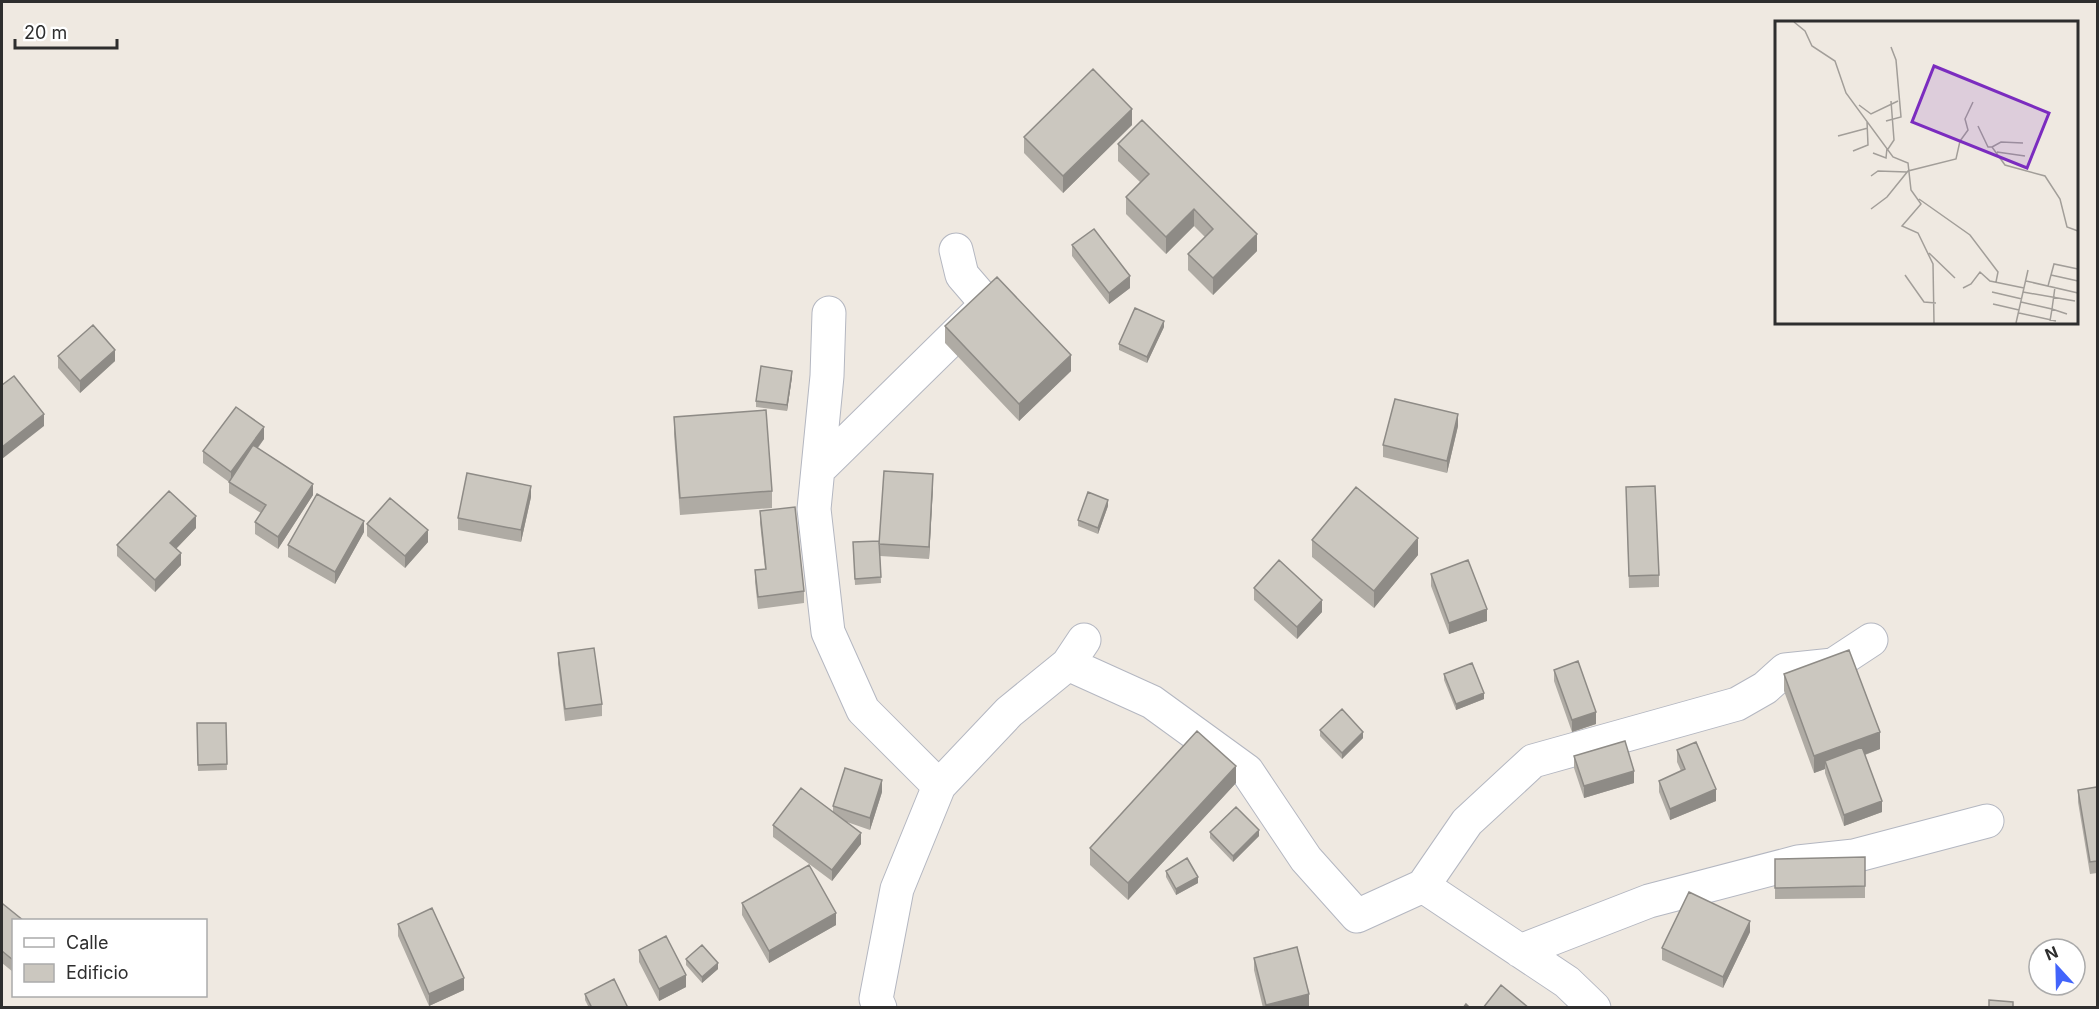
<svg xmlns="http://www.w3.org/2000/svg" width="2099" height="1009" viewBox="0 0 2099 1009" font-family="Inter,sans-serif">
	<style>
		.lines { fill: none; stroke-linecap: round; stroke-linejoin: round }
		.minor-casing { stroke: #b4b7c1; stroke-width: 35 }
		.minor { stroke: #fff; stroke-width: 33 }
		.wall { fill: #afaba4 }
		.shaded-wall { fill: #8e8b86 }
		.building { fill: #cbc7bf; stroke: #8e8b86; stroke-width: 1.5 }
		.inset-road { fill: none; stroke: #a29e99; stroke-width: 1.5 }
		.view { fill: #7b2cbf; fill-opacity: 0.15; stroke: #7b2cbf; stroke-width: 3 }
		.inset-edge { fill: none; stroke: #2e2e2e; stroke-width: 3 }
	</style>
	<rect width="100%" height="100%" fill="#efe9e1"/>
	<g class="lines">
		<g class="minor-casing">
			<path id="minor" d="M829,313L827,376L814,509L828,632L863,710L939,786L897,889L876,999L880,1008
				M818,470L987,304L962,275L956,250
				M1068,664L1152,702L1247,771L1306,859L1357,916L1423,886L1567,982L1594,1008
				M939,786L1009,712L1068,664L1084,640
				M1423,886L1467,822L1533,761L1737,704L1765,688L1785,670L1833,665L1871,640
				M1520,951L1649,901L1798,862L1854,856L1987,821"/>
		</g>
		<use href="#minor" class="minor"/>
	</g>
	<path class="wall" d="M1132,125L1063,193L1024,153V137Z
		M1118,144L1257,251L1213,295L1188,270V254L1205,237L1194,226L1166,254L1126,214V197L1140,182L1118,161Z
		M1072,245L1130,288L1109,304L1072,256Z
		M945,326L1071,371L1019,421L945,343Z
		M1164,327L1147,363L1119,350V344Z
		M58,356L115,361L80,393L58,368Z
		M792,377L787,411L756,407V401Z
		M674,417L772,491V508L680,515L674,434Z
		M1458,426L1447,473L1383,457V445Z
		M264,439L258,448L313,495L278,549L255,534V522L261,513L229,493V482L203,463V451Z
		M933,486L929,559L880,556L881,583L855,585L853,542L879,541Z
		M1626,487L1659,575V587L1629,588Z
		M531,497L521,542L458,530V518Z
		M1108,506L1098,534L1078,526V520Z
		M760,511L804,591V603L758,609L755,582V570L765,569L760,523Z
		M367,524L428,542L405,568L367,536Z
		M196,528L176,549L181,565L155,592L117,556V545Z
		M364,532L335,584L288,557V545Z
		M1312,540L1418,555L1374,608L1312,557Z
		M1431,574L1487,621L1449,634L1431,586Z
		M1254,588L1322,612L1297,639L1254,600Z
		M558,653L602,704V716L565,721L558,664Z
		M1554,670L1596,724L1572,732L1554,681Z
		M1444,674L1484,699L1456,710L1444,680Z
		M1784,674L1880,749L1865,755L1882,812L1844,826L1825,773V769L1814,773L1784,691Z
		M197,723H226L227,770L198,771Z
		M1320,730L1363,738L1342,759L1320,736Z
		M1677,750L1716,801L1670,820L1659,792V781L1681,771L1677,762Z
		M1574,756L1634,783L1584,798L1574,768Z
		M1236,783L1128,900L1090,865V848Z
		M2097,787V873L2090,874L2078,802V790Z
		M882,792L870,830L847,822L861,844L832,881L773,837V825L833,812V806Z
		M1210,832L1259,836L1233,862L1210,838Z
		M1865,857V898L1775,899V859Z
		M1166,871L1198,883L1176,895L1166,877Z
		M742,903L836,925L769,963L742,915Z
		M2,906L24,921L13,972L2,963Z
		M398,924L464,990L429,1006L398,936Z
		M1750,932L1723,988L1662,960V948Z
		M639,950L686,987L659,1001L639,962Z
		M1254,958L1309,1006L1303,1008H1263L1254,970Z
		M686,959L718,969L702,983L686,965Z
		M585,994L628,1008H589L585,1000Z"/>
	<path class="shaded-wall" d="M1132,109V125L1063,193V176Z
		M1194,209V226L1166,254V237Z
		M1257,234V251L1213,295V278Z
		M1130,276V288L1109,304V293Z
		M1164,321V327L1147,363V357Z
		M115,350V361L80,393V381Z
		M1071,355V371L1019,421V404Z
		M792,371V377L787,411V405Z
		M44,414V426L2,459V447Z
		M1458,414V426L1447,473V461Z
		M264,427V439L231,483V472Z
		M933,474V486L929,559V547Z
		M313,484V495L278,549V537Z
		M531,486V497L521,542V530Z
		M1108,500V506L1098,534V528Z
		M196,516V528L170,555V543Z
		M364,521V532L335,584V572Z
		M428,530V542L405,568V556Z
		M1418,538V555L1374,608V591Z
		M181,553V565L155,592V580Z
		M1322,600V612L1297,639V627Z
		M1487,609V621L1449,634V623Z
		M1484,693V699L1456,710V704Z
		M1596,712V724L1572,732V720Z
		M1363,732V738L1342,759V753Z
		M1880,732V749L1828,768L1825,761V769L1814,773V756Z
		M1236,766V783L1128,900V883Z
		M1634,771V783L1584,798V786Z
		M882,780V792L870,830V818Z
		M1716,789V801L1670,820V809Z
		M1882,801V812L1844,826V815Z
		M1259,830V836L1233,862V856Z
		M861,833V844L832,881V870Z
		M1198,877V883L1176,895V889Z
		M836,913V925L769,963V951Z
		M1750,921V932L1723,988V977Z
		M718,963V969L702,983V977Z
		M686,975V987L659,1001V989Z
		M464,978V990L429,1006V994Z
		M1309,994V1006L1303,1008H1266V1005Z"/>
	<path class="building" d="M1093,69L1132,109L1063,176L1024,137Z
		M1142,120L1257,234L1213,278L1188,254L1213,229L1194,209L1166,237L1126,197L1149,174L1118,144Z
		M1094,229L1130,276L1109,293L1072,245Z
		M997,277L1071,355L1019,404L945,326Z
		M1135,308L1164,321L1147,357L1119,344Z
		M93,325L115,350L80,381L58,356Z
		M761,366L792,371L787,405L756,401Z
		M14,376L44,414L2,447V385Z
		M1395,399L1458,414L1447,461L1383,445Z
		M236,407L264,427L231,472L203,451Z
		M766,410L772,491L680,498L674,417Z
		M253,445L313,484L278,537L255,522L266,505L229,482Z
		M884,471L933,474L929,547L879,544Z
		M467,473L531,486L521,530L458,518Z
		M1655,486L1659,575L1629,576L1626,487Z
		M1356,487L1418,538L1374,591L1312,540Z
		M169,491L196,516L170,543L181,553L155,580L117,545Z
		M1088,492L1108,500L1098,528L1078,520Z
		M317,494L364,521L335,572L288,545Z
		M390,498L428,530L405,556L367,524Z
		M795,507L804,591L758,597L755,570L766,569L760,511Z
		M879,541L881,577L855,579L853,542Z
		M1279,560L1322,600L1297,627L1254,588Z
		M1468,560L1487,609L1449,623L1431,574Z
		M594,648L602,704L565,709L558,653Z
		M1849,650L1880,732L1814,756L1784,674Z
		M1578,661L1596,712L1572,720L1554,670Z
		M1472,663L1484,693L1456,704L1444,674Z
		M1342,709L1363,732L1342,753L1320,730Z
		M197,723H226L227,764L198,765Z
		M1197,731L1236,766L1128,883L1090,848Z
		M1625,741L1634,771L1584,786L1574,756Z
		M1696,742L1716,789L1670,809L1659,781L1685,769L1677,750Z
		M1862,747L1882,801L1844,815L1825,761Z
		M845,768L882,780L870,818L833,806Z
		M2097,787V861L2090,862L2078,790Z
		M801,788L861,833L832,870L773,825Z
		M1236,807L1259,830L1233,856L1210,832Z
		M1865,857V886L1775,888V859Z
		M1187,858L1198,877L1176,889L1166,871Z
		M809,865L836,913L769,951L742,903Z
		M1689,892L1750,921L1723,977L1662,948Z
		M3,904L24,921H14L13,960L2,951V906Z
		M432,908L464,978L429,994L398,924Z
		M666,936L686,975L659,989L639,950Z
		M702,945L718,963L702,977L686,959Z
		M1297,947L1309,994L1266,1005L1254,958Z
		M614,979L628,1008H592L585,994Z
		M1501,985L1529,1008H1483Z
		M1989,1000L2013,1002V1008H1989Z
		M1466,1004L1470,1008H1463Z"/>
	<g transform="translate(1775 21)">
		<rect width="303" height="303" fill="#efe9e1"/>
		<path class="inset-road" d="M19,1L30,10L37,25L60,40L71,72L118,136L133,142L136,169L146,183L127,205L143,212L158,243L159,302M84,84L96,93L123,80M111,100L126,96L121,39L116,26M203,105L213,126H217L230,144L270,155L285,178L292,206L303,210M63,115L93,107M217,126L226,121L248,122M113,128L119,119L116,80M78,130L93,124L92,100M222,131L250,135M98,132L111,137L112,127M96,155L103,150L132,151M144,178L195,214L223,251L221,261M96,188L112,176L133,150L181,138L185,120L193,109L190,98L198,81M154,232L180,257M130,254L149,281L161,282M276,254L303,260M251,260L303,272M273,265L279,243L303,248M188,267L196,263L205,251L215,260L249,267M217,271L247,278M248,271L300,280M246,281L277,288L280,266M218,283L244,289M244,292L281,300M275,300L277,288L292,293M241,302L253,249"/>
		<path class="view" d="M159,45L274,92L252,147L137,101Z"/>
		<rect width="303" height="303" class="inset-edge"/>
	</g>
	<rect width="2099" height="1009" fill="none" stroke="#2e2e2e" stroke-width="6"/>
	<rect x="12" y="919" width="195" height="78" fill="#ffffff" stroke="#ababab" stroke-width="1.5"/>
	<rect x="24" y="938" width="30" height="9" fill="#ffffff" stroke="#ababab" stroke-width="1.5"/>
	<text x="66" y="949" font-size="18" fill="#2e2e2e">Calle</text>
	<rect x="24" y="964" width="30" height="18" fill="#cbc7bf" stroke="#ababab" stroke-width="1.5"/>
	<text x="66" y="979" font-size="18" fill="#2e2e2e">Edificio</text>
	<g transform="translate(2057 967) rotate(338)"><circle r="28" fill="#ffffff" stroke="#ababab" stroke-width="1.5"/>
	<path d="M0-4.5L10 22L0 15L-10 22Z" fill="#4264fb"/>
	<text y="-9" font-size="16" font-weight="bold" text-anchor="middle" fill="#2e2e2e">N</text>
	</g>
	<path d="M15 39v9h102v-9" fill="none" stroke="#2e2e2e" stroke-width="3"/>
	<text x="24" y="39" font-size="18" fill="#2e2e2e" stroke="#ffffff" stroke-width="4.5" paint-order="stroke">20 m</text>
</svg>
